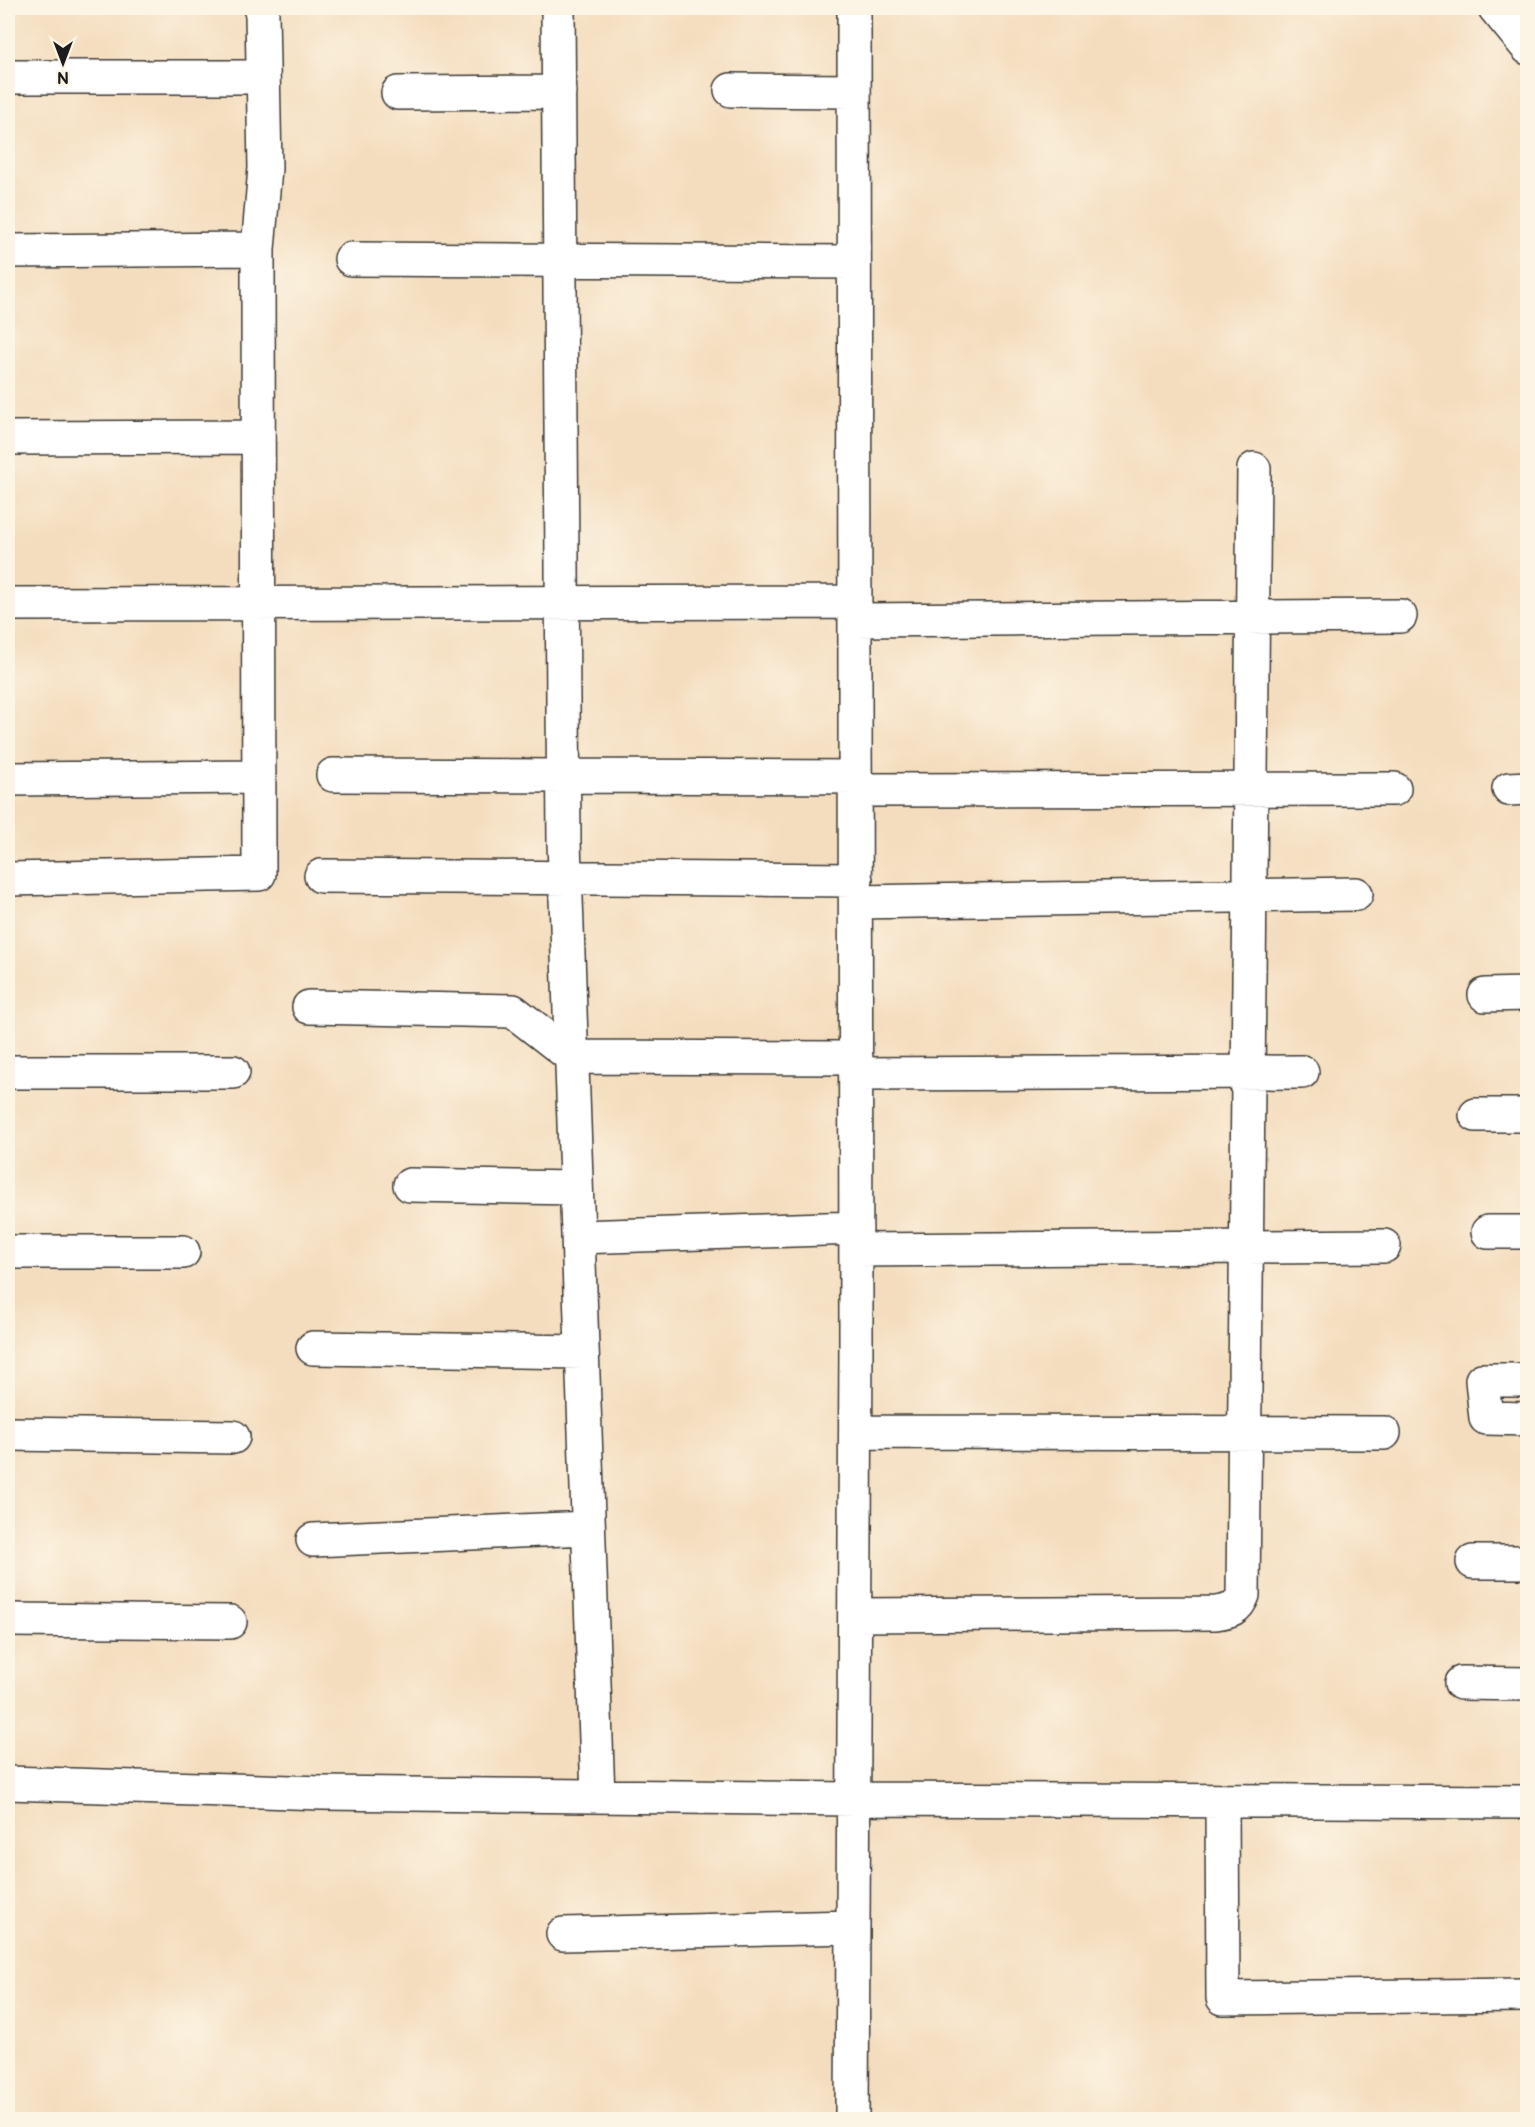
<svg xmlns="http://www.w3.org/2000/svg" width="1535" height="2127" viewBox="0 0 1535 2127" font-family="'Balsamiq Sans',sans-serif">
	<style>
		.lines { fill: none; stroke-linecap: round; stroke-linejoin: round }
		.minor-casing { stroke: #3c3934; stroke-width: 36 }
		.minor { stroke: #fff; stroke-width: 33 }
	</style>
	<rect width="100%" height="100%" fill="#fcf5e5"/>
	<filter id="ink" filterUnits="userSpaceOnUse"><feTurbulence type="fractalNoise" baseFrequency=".0167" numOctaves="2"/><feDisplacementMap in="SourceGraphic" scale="12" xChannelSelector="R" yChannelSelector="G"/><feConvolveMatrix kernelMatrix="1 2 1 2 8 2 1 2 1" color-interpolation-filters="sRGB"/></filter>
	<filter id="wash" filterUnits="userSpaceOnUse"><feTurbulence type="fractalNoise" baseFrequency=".008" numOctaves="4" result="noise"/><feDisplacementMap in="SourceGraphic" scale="24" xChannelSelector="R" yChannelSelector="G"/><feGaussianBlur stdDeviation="1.35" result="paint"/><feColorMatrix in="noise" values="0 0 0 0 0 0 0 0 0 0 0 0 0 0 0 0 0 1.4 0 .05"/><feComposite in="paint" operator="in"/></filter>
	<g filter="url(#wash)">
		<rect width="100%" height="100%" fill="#f4ddbe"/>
	</g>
	<g filter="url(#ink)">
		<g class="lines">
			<g class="minor-casing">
				<path id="minor" d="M558,8L564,842L598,1796
					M1495,8L1528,48
					M8,77H263
					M731,90L853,91
					M398,93L559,92
					M8,251L258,249
					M351,259L854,262
					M8,438L258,437
					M8,604L855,602
					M855,620L1400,616
					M333,775L856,777
					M8,779L259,777
					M1509,789L1528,788
					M856,790L1394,789
					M321,876L856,880
					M8,879L259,874L258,249L265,168L262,13L260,8
					M856,902L1356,894
					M1485,995L1528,994
					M309,1007L513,1011L572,1057L856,1058
					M8,1072H233
					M856,1074L1302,1072
					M1476,1115H1528
					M410,1185L576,1188
					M1488,1232H1528
					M578,1237L856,1228
					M856,1250L1384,1246
					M8,1252H183
					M313,1348L582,1352
					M1528,1380H1482L1486,1418L1528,1419
					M856,1432L1384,1433
					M8,1434L233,1437
					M313,1540L588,1528
					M1473,1562H1528
					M855,1615L1216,1613C1230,1611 1238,1609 1243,1595L1254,469
					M8,1620L230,1622
					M1461,1683L1528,1684
					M8,1783L322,1793L854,1799L1528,1802
					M1222,1801L1223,1998L1528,1995
					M563,1934L853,1927
					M852,2120L856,1342L854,8"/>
			</g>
			<use href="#minor" class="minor"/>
		</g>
	</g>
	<rect width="1535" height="2127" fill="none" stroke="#fcf5e5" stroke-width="30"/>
	<g transform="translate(63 63) rotate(180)" stroke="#fcf5e5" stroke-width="4.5" paint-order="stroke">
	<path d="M0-4.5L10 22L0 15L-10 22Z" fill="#1c1c1c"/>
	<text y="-9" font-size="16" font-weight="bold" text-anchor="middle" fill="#1c1c1c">N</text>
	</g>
</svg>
